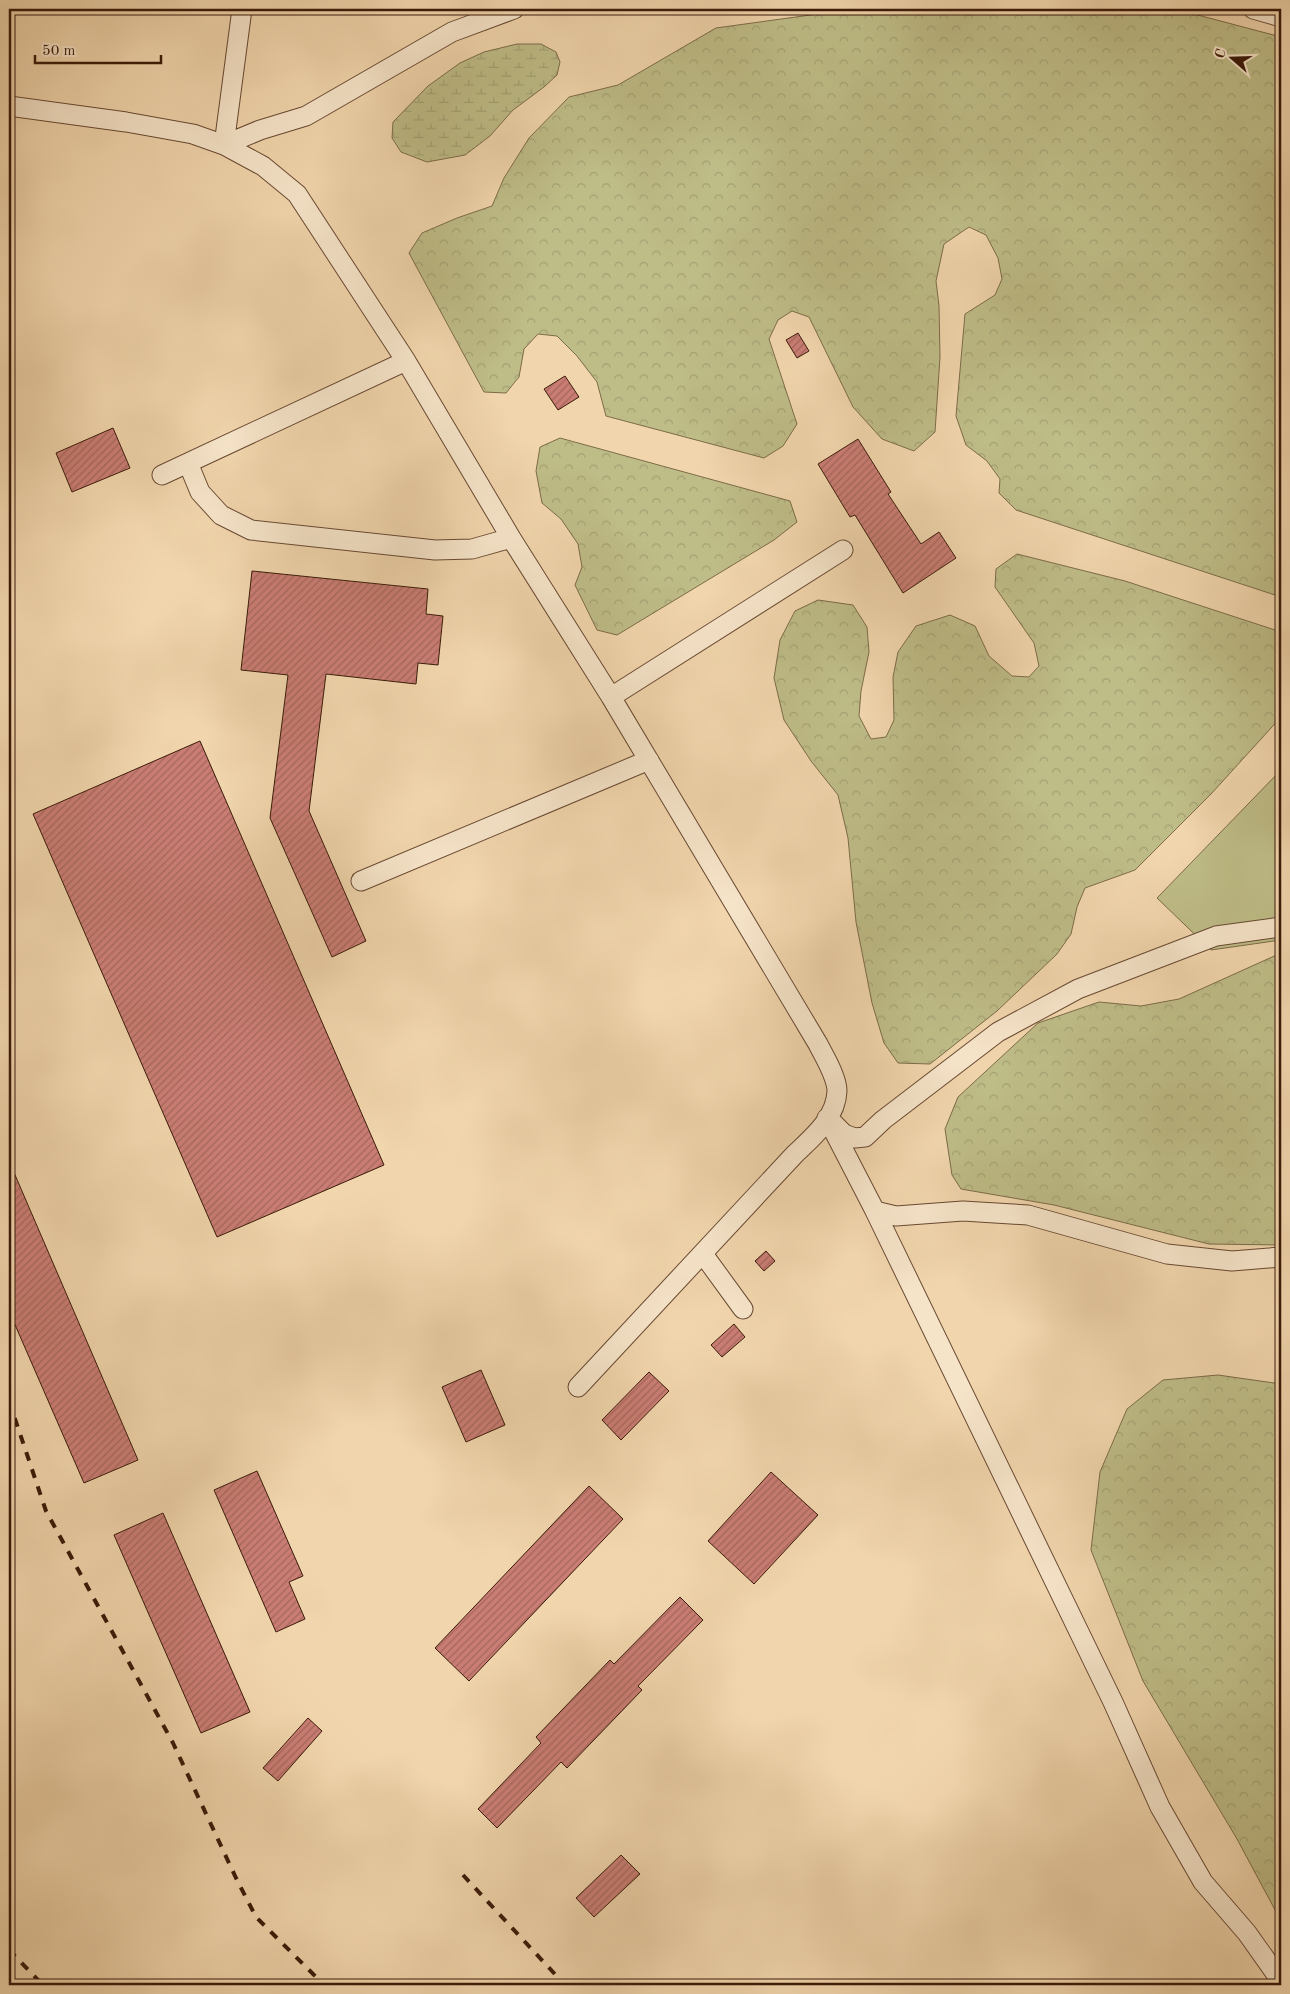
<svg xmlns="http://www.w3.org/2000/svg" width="1290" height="1994" viewBox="0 0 1290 1994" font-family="'Old Standard TT',serif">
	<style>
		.green { fill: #bebc87; stroke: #7c6b48 }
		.forest { fill: url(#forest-crowns); stroke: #7c6b48 }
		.wetland { fill: url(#wetland-marsh); stroke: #7c6b48 }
		.building { fill: url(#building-hatch); stroke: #3a1a09 }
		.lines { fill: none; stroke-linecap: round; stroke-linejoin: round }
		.minor-casing { stroke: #684932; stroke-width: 21 }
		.minor { stroke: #f6e4c9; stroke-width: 19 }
		.rail { stroke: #3a1a09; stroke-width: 4; stroke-dasharray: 9 9; stroke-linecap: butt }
	</style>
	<defs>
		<pattern id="forest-crowns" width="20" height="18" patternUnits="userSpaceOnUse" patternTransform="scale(1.25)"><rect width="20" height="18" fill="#bebc87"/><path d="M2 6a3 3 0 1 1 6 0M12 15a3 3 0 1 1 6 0" fill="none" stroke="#a4a173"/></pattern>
		<pattern id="wetland-marsh" width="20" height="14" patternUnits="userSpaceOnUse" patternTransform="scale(1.25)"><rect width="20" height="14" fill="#bebc87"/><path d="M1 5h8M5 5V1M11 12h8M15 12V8" fill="none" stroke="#a4a173"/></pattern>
		<pattern id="building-hatch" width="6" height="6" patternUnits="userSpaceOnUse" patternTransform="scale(1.25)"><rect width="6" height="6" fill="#ca7d74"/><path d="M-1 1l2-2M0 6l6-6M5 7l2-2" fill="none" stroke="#a5665d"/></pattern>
	</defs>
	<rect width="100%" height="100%" fill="#f1d5ac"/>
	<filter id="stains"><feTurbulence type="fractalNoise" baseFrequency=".004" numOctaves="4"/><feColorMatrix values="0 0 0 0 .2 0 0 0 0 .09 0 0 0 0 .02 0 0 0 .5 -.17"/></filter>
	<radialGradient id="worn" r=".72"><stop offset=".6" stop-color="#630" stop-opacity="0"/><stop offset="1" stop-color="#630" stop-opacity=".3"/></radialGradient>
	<path class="green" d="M1281,770V940L1211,950L1157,898Z"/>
	<path class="forest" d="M854,9H1175L1281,37V597L1016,510L999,493L1000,479L987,461L966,445L956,416L965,314L995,295L1002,279L998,258L986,235L969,227L944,244L936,281L939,306L940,357L935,432L914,451L882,439L853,407L809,317L792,311L778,320L769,339L797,424L783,446L764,458L606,416L597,382L577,356L557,336L538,334L524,349L519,377L506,393L484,392L409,253L422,233L457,218L492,206L504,178L529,138L569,97L618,85L716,28Z
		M560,438L790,501L797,522L774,540L617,635L597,630L575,585L582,567L578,544L561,519L542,503L536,471L540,447Z
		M1017,554L1125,581L1275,630L1281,634V717L1212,793L1135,870L1085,888L1077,907L1071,934L1057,954L997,1011L930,1064L898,1063L884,1043L872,1003L856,922L848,838L838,795L811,761L784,720L774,678L780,640L795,611L818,600L853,605L867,627L869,652L861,691L859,716L871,739L886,737L894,720L893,677L898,652L916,626L950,615L975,626L989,656L1012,676L1029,677L1039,666L1034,643L995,587L996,569Z
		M1281,953V1245L1209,1244L1054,1205L961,1189L952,1175L945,1129L958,1097L1038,1023L1099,1002L1141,1006L1179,999Z
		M1218,1375L1281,1384V1921L1237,1839L1143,1681L1091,1550L1100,1472L1127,1409L1163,1380Z"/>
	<path class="wetland" d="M517,44H541L556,52L560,62L557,75L544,87L513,110L490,136L465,155L427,162L401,152L392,138L393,122L428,86L460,63L484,52Z"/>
	<path class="building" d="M798,333L809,351L797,358L786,340Z
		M565,376L579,397L558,410L544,389Z
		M113,428L130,468L72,492L56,453Z
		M858,439L891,492L888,494L921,544L939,532L956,558L903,593L855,515L850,517L818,464Z
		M252,571L428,589L426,614L443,616L438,665L418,663L416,684L326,674L309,811L366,941L332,957L270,818L288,675L241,670Z
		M200,741L384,1165L217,1237L33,814Z
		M9,1161L138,1460L84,1483L9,1311Z
		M766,1251L775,1261L764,1271L755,1261Z
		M734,1324L745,1337L722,1357L711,1345Z
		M481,1370L505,1425L466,1442L442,1387Z
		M649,1372L669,1391L621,1440L602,1420Z
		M257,1471L303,1576L289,1582L305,1619L276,1632L214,1490Z
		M771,1472L818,1515L754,1584L708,1541Z
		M589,1486L623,1519L469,1681L435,1648Z
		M163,1513L250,1712L201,1733L114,1535Z
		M680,1597L703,1620L638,1686L642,1690L567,1768L561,1762L497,1828L478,1809L541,1743L536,1737L610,1660L614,1664Z
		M308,1718L322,1731L278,1781L263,1768Z
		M621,1855L640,1874L594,1917L576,1898Z"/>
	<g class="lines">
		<g class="minor-casing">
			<path id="minor" d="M242,9L224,145L260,130L306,116L452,32L514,9
				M1253,9L1281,17
				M9,106L126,122L193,134L224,145L263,166L297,194L406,361L511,538L611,697L818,1044C824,1056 837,1077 837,1091C836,1118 813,1137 795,1154L578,1387
				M188,463L200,492L221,515L251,530L435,550L472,549L511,538
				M162,475L406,361
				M611,697L843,550
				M361,881L649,760
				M827,1118L875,1211L1113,1702L1160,1807L1203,1882L1247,1933L1281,1981
				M832,1122L844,1134L855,1138L865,1137L883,1120L998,1032L1078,989L1216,936L1281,927
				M875,1211L896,1216L963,1211L1028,1215L1167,1254L1232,1261L1281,1257
				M703,1254L743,1309"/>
		</g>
		<use href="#minor" class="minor"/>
		<path class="rail" d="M9,1401L46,1511L173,1743L236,1878L256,1917L324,1985
			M463,1875L565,1985
			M9,1950L43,1985"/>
	</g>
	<rect width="1290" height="1994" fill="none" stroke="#f1d5ac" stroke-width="30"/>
	<rect x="10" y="10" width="1270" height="1974" fill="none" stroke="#3a1a09" stroke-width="2.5"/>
	<rect x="15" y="15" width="1260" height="1964" fill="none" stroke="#3a1a09"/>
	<g transform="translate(1232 58) rotate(290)" stroke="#f6e4c9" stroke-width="4" paint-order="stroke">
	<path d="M0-4L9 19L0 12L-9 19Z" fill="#3a1a09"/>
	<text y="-8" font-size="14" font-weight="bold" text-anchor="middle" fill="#3a1a09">С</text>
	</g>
	<path d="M35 55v8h126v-8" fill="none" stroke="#3a1a09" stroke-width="2.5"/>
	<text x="42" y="55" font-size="15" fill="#3a1a09" stroke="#f6e4c9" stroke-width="4" paint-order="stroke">50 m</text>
	<rect width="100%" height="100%" filter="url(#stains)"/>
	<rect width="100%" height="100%" fill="url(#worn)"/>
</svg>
